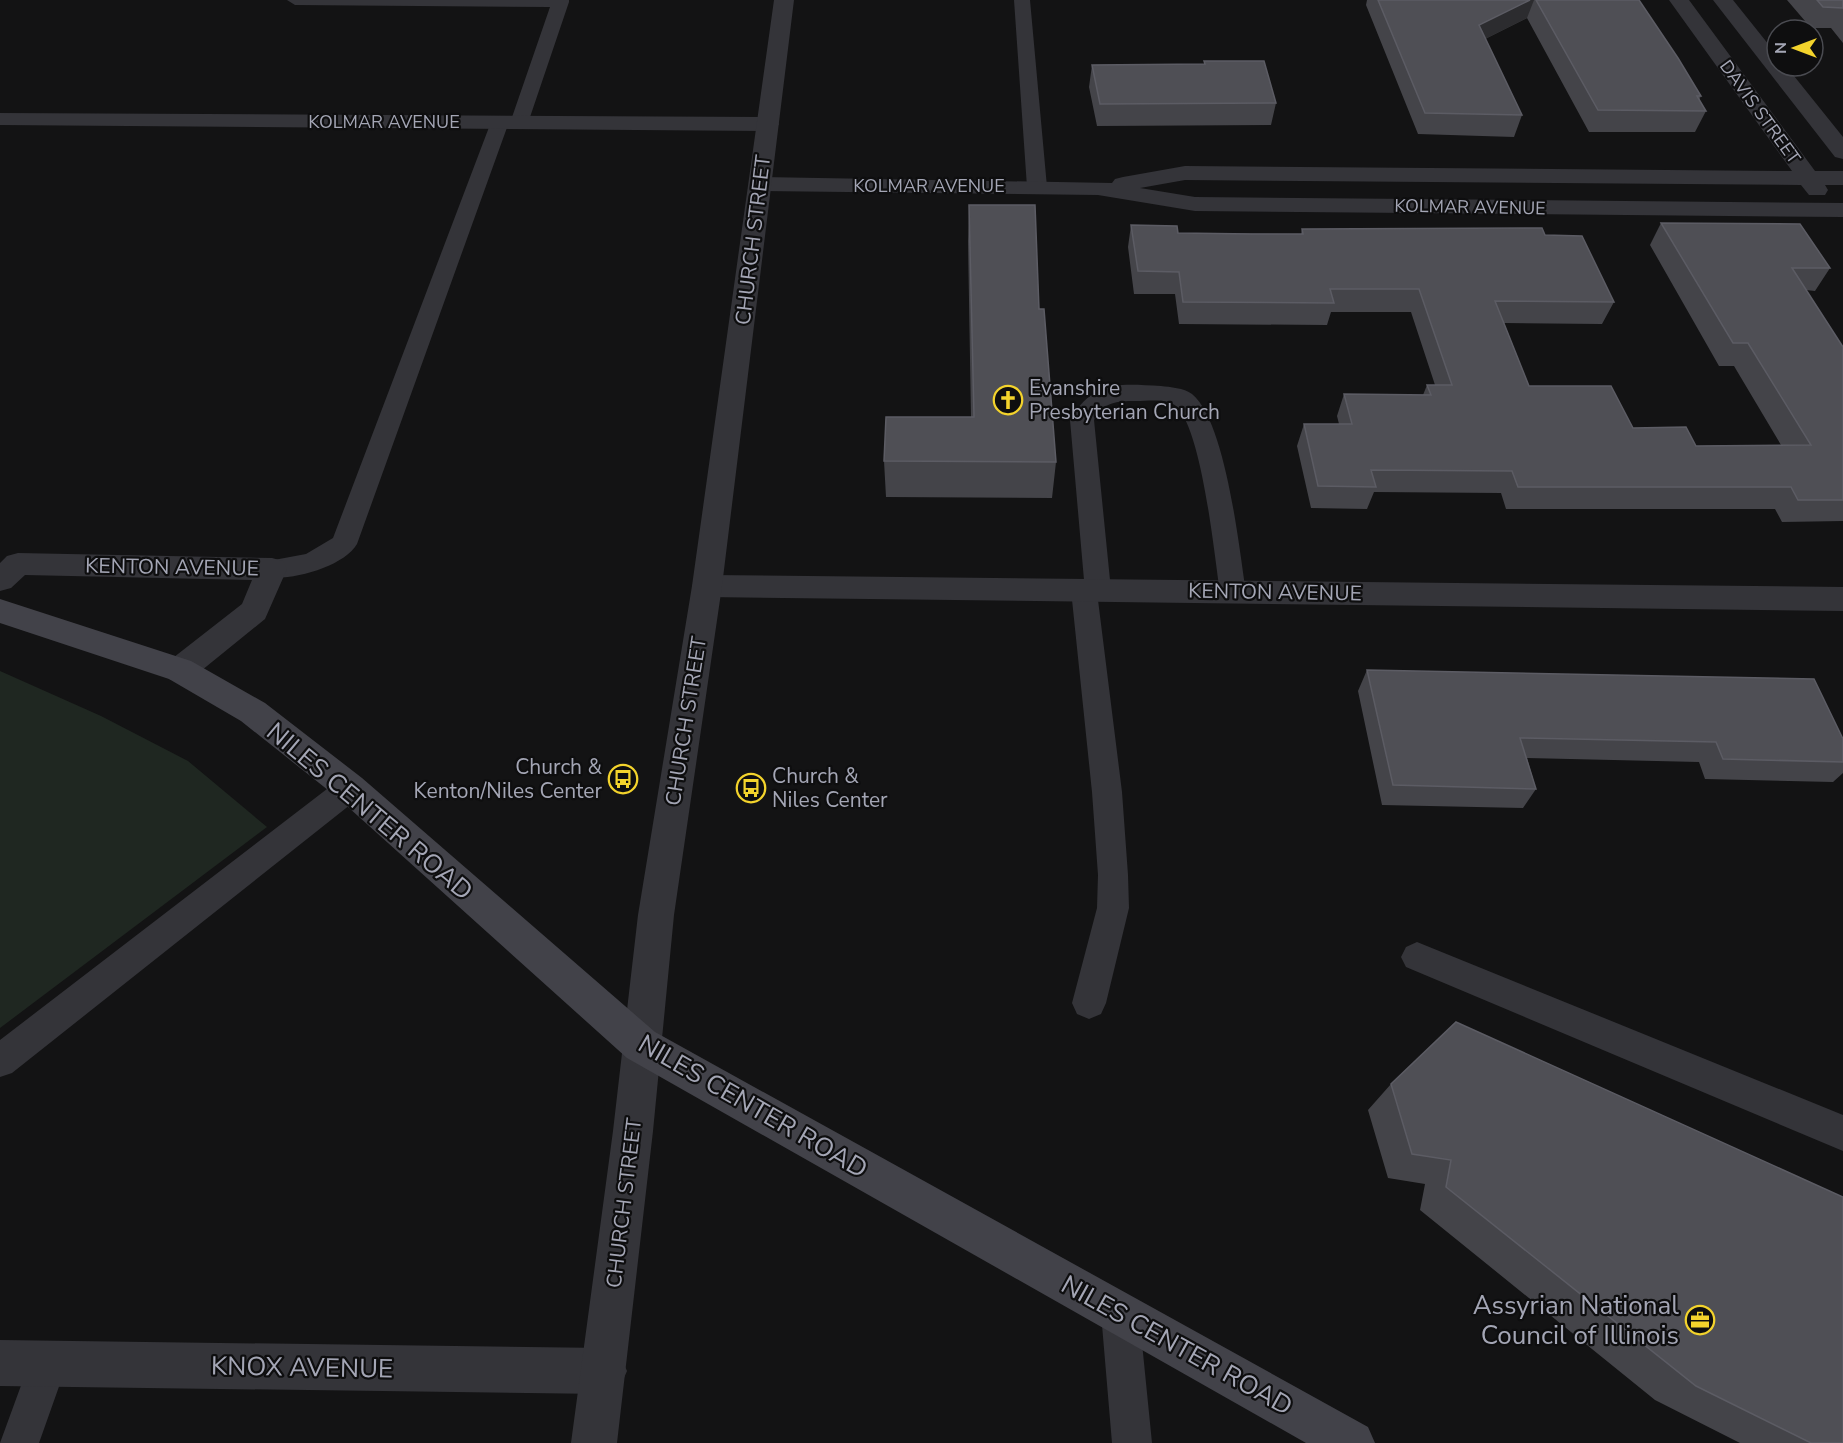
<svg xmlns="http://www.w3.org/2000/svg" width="1843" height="1443" viewBox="0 0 1843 1443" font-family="'Nunito Sans',sans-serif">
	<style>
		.green { fill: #1f2721 }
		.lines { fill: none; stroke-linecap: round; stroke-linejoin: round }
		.service { fill: #343439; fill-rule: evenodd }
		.minor { fill: #343439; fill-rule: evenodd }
		.tertiary { fill: #343439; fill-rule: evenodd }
		.secondary { fill: #424249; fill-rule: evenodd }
		.wall { fill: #444449 }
		.shaded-wall { fill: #2c2c2f }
		.building { fill: #4f4f55; stroke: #5c5c64; stroke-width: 1.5 }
		.labels { text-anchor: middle; stroke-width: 4.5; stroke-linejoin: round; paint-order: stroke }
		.far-street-label { font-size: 18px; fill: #a4a6b5; stroke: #0e0e0f }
		.street-label { font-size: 21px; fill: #a4a6b5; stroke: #0e0e0f }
		.poi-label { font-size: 21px; fill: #a4a6b5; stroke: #0e0e0f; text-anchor: start }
		.near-street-label { font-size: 26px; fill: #a4a6b5; stroke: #0e0e0f }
		.near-poi-label { font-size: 26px; fill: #a4a6b5; stroke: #0e0e0f; text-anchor: end }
	</style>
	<rect width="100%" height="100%" fill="#131314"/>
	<path class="green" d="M0,671L101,716L188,761L267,827L0,1028Z"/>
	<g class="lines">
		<path class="service" d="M287,0H569V2L528,123L519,129L510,123L550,7L295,5Z
			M1014,0H1030L1047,187L1044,191H1030L1027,187Z
			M500,116L509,122L357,544C344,567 287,583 263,576L259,569L263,562L306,554L333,538L491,122Z
			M1161,386C1170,387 1184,388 1192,394C1226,422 1239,548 1246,592L1242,599L1233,602L1224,599L1220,592C1214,553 1202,430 1176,406C1167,398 1148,401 1136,401C1116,401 1104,402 1094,420L1111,590L1107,597L1098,600L1122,792L1128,875L1129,908L1106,1003L1101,1014L1089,1019L1077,1014L1072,1003L1097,908L1098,875L1092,792L1071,590L1075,583L1084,580L1070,420C1094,380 1118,384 1161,386Z
			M350,776L360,779L365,788L360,797L12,1073L0,1077V1040L340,779Z
			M1417,942L1843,1115V1151L1406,967L1401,957L1406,947Z
			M1120,1294L1133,1300L1139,1313L1152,1443H1112L1101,1313L1107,1300Z
			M48,1345L62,1350L67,1364L39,1443H0L34,1350Z"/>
		<path class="minor" d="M1669,0H1689L1815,171H1843V185H1825L1828,190L1825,195H1809L1801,185L1185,180L1140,188L1195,197L1843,203V217L1195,211L1098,195L760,191L752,189L749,184L752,179L760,177L1112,183L1115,179L1123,177L1185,166L1792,171Z
			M1713,0H1733L1777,55V66H1786L1843,137V159L1835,157Z
			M0,113L768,117L776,119L779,124L776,129L768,131L0,125Z
			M18,553L272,558L283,561L287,569L265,619L191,679L180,683L169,679L164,670L169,661L242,604L252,580L25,575L11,588L0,591V563L7,556Z
			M707,575L1843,587V611L707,597L696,594L692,586L696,578Z
			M0,1340L604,1348L620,1355L627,1371L620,1387L604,1394L0,1386Z"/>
		<path class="tertiary" d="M774,0H794L722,586L674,915L653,1131L617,1443H571L613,1131L638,915L692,586Z"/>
		<path class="secondary" d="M0,599L191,661L265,703L362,778L655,1032L1368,1427L1375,1443H1306L627,1058L338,798L241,721L169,679L0,623Z"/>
	</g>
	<path class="wall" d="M1367,0H1639L1701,96L1699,100L1706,111L1695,132H1589L1527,18L1485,39L1522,115L1514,137L1418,134L1366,5Z
		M1787,0H1843V43L1831,28H1811Z
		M1204,61L1276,103L1271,125L1097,126L1089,87L1092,65L1204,64Z
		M969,205L1039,309L1056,462L1052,498L886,497L884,461L971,417L968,241Z
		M1661,223L1830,268L1815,291L1806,290L1843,347V521L1782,522L1775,509H1506L1501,493L1374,492L1367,509L1311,508L1297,446L1304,424H1339L1337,416L1344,394L1423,395L1427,385H1435L1411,312H1331L1327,325L1179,324L1175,294H1134L1128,247L1131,225L1178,233L1301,234L1302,229L1545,235L1614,302L1602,324L1504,323L1529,386L1633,428L1696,446L1781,445L1734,366H1719L1650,245Z
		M1367,670L1843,739V773L1833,782L1705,779L1699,762L1527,758L1536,789L1523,808L1382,805L1358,691Z
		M1391,1084L1843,1443H1740L1655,1400L1420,1210L1425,1184L1388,1178L1368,1110Z"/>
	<path class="shaded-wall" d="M1530,0H1534L1527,18L1471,46L1479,25Z"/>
	<path class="building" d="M1378,0H1530L1479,25L1522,115L1425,113Z
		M1536,0H1639L1678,58L1701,96H1697L1706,111L1598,110Z
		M1817,0H1843V8L1823,7Z
		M1204,61H1264L1276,103L1100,104L1092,65L1205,64Z
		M969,205H1035L1039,309H1044L1056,462L884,461L886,417H974Z
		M1661,223L1800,224L1830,268H1792L1843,347V500H1798L1791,487H1518L1512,471L1371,470L1376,487L1318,486L1304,424H1352L1344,394L1431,395L1427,385H1452L1419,289H1330L1334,303L1183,302L1179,272L1138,271L1131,225L1177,226L1178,233L1252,234H1303L1302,229L1542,228L1545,235L1582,236L1614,302L1495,301L1529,386H1611L1633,428L1686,427L1696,446L1811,445L1748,343H1733Z
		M1367,670L1814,679L1843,739V762L1723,759L1716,742L1520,738L1536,789L1393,785Z
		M1456,1022L1843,1197V1443H1811L1696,1386L1446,1187L1451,1160L1412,1154L1391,1084Z"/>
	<defs>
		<g id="church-ring" transform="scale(1.5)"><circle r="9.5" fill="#0e0e0f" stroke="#f3d32c" stroke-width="1.5"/><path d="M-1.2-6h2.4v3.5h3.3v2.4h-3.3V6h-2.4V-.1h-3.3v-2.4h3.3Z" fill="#f3d32c"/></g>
		<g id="bus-ring" transform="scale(1.5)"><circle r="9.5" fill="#0e0e0f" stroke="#f3d32c" stroke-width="1.5"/><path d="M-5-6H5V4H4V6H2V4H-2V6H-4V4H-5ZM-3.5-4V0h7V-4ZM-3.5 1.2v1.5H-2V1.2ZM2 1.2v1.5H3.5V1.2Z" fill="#f3d32c"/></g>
		<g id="office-ring" transform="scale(1.5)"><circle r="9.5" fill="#0e0e0f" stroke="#f3d32c" stroke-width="1.5"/><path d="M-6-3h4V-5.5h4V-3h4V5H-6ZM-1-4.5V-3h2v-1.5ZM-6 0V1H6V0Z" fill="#f3d32c"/></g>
	</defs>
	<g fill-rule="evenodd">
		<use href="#church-ring" x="1008" y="400"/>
		<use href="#bus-ring" x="623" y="779"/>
		<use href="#bus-ring" x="751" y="788"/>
		<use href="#office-ring" x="1700" y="1320"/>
	</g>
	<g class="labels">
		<g class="far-street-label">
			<text transform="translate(1760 112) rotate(54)" y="6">DAVIS STREET</text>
			<text x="384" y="128">KOLMAR AVENUE</text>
			<text x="929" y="192">KOLMAR AVENUE</text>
			<text transform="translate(1470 207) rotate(1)" y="6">KOLMAR AVENUE</text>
		</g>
		<g class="street-label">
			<text transform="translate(753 240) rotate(-83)" y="7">CHURCH STREET</text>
			<text transform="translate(172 567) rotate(1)" y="7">KENTON AVENUE</text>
			<text transform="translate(1275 592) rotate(1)" y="7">KENTON AVENUE</text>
			<text transform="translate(686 721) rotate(-81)" y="7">CHURCH STREET</text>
			<text transform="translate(624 1203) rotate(-83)" y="7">CHURCH STREET</text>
		</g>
		<g class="poi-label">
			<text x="1029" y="395">Evanshire<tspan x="1029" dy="24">Presbyterian Church</tspan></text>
			<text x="602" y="774" text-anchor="end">Church &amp;<tspan x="602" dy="24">Kenton/Niles Center</tspan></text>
			<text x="772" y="783">Church &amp;<tspan x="772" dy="24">Niles Center</tspan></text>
		</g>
		<g class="near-street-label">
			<text transform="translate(370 811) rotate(40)" y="9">NILES CENTER ROAD</text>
			<text transform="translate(753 1106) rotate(30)" y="9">NILES CENTER ROAD</text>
			<text transform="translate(1177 1345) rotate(29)" y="9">NILES CENTER ROAD</text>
			<text transform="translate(302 1367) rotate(1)" y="9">KNOX AVENUE</text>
		</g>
		<g class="near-poi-label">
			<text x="1679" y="1314">Assyrian National<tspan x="1679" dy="30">Council of Illinois</tspan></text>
		</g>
	</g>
	<g transform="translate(1795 48) rotate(270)"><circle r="28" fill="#0e0e0f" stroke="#4a4b51" stroke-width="1.5"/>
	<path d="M0-4.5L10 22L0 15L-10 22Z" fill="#f3d32c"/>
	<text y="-9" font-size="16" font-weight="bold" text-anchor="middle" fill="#a4a6b5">N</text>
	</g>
</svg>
